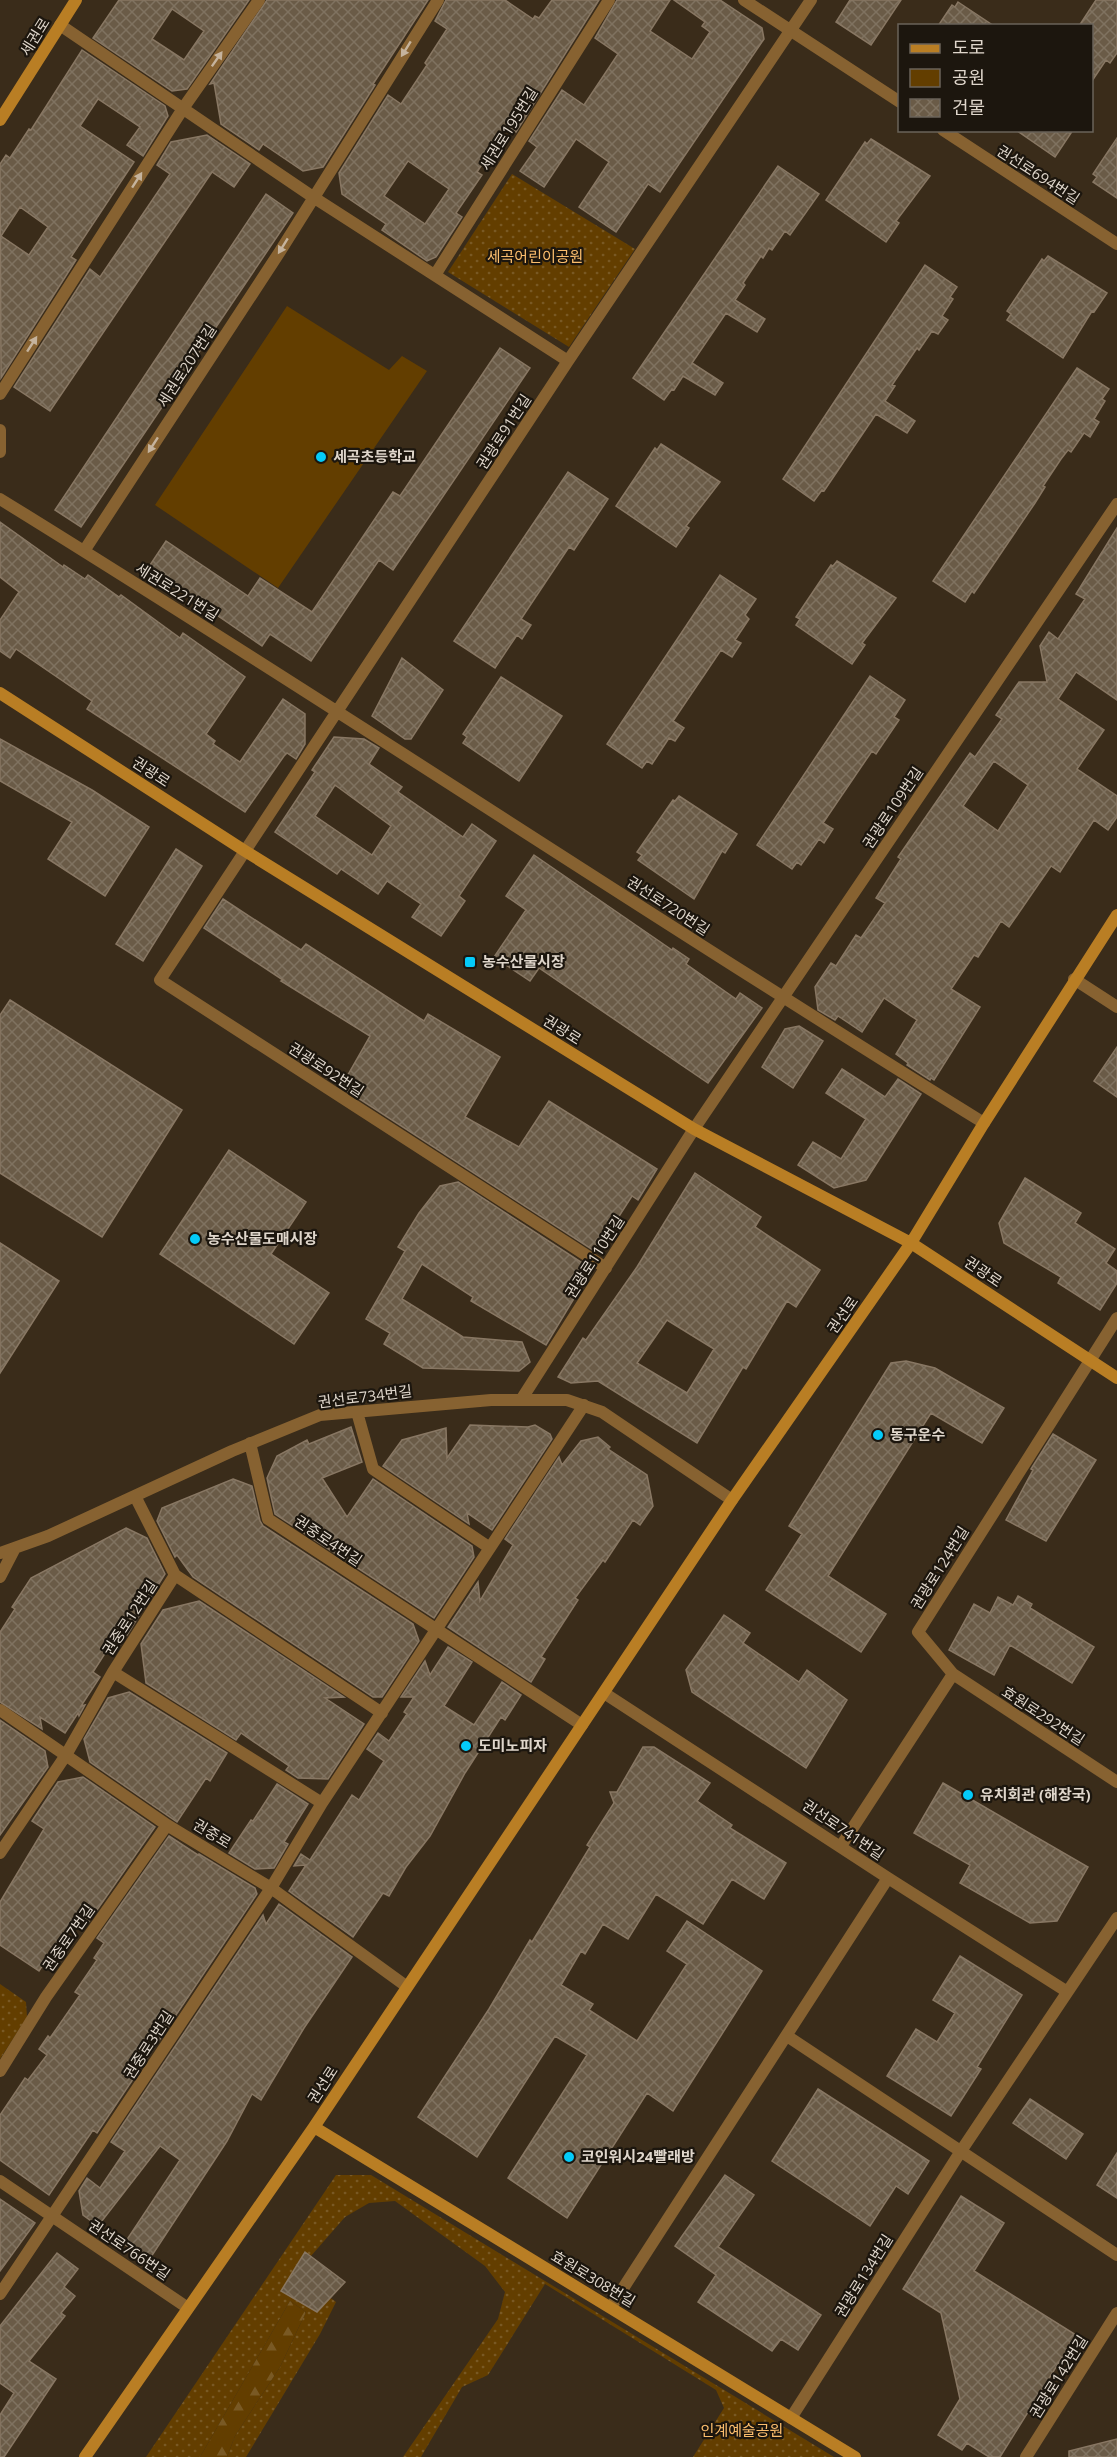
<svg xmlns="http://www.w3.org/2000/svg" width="1117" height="2457" viewBox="0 0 1117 2457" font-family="'Open Sans','Noto Sans KR',sans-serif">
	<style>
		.green { fill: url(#green-dots) }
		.forest { fill: url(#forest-firs) }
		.pitch { fill: #633e00 }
		.building { fill: url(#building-cross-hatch); stroke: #887763; stroke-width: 1.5; fill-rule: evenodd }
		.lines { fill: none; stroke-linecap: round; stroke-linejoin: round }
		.street { stroke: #876231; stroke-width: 12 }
		.secondary { stroke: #b97e24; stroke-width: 12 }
		.oneway { fill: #c5b39d }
		.poi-dot { fill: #04cbf9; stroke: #1c160e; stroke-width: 2 }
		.labels { text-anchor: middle; stroke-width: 4.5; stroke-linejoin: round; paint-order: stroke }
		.street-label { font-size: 15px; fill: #dfd6cb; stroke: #1c160e }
		.park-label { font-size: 15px; fill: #fcbe6d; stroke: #1c160e }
		.poi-label { font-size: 15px; font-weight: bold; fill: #dfd6cb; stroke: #1c160e; text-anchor: start }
	</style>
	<defs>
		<pattern id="green-dots" width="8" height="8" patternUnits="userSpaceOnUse" patternTransform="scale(1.5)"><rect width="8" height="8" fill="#633e00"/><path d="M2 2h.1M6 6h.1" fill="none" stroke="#795924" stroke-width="1.8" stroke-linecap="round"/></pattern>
		<pattern id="forest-firs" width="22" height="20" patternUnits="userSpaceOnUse" patternTransform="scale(1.5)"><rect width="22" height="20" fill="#633e00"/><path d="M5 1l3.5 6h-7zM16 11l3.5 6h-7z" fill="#795924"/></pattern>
		<pattern id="building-cross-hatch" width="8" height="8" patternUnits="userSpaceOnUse" patternTransform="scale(1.5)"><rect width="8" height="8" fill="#6a5b47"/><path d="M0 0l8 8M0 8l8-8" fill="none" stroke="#7f7260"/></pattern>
	</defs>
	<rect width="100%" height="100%" fill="#3a2c1a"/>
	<path class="green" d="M512,174L635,249L569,347L448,272Z
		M0,1984L26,2002L27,2017L0,2059Z
		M336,2175H371L834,2457H693L724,2408L716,2390L545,2284L488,2375L462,2387L421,2457H403L498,2319L505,2292L485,2266L395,2201L369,2203L345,2217L304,2264L312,2284L336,2302L320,2334L246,2457H227L235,2436L280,2367L306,2312L290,2301L200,2457H146Z"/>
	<path class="forest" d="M290,2301L306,2312L280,2367L235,2436L227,2457H200Z"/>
	<path class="pitch" d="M287,306L389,370L402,356L427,371L278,588L155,505Z"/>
	<path class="building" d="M119,0H249L187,89L172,91L93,38ZM172,9L204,31L184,60L152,39Z
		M267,0H428L373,84L375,85L323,167L303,171L263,144L259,150L221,124L214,83L210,84Z
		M446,0H505L533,19L535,16L539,18L552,0H599L516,132L507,126L477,172L482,175L456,213L462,217L436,257L427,261L382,230L386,224L342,194L339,173L388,95L401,104L427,65L425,63L447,29L435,21ZM408,161L449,189L425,224L384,196Z
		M617,0H670L650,31L692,59L710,32L702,26L705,22L674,0H720L762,28L764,39L660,192L648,184L616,232L579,207L609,162L576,139L544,187L520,171L537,147L529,141L562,90L584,105L618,54L595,38Z
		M850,0H901L871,45L836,22Z
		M1096,0H1117V53L1110,63L1106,60L1092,81V26H1079Z
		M958,2L994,26H938L952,5L955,7Z
		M82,50L165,106L168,116L143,156L127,145L140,127L98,99L80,126L134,162L71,257L76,260L1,378L0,164L6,155L10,158L29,129L31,130ZM20,207L48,227L29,255L1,236Z
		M1016,130H1073L1055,157Z
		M207,135L250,164L234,187L212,172L50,411L14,387L90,269L100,277L170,174L157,165L171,142Z
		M1117,138V198L1093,182L1097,177L1093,174Z
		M871,139L930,176L896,221L899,223L886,242L826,200L865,142L867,144Z
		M778,166L819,194L790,235L785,231L772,250L769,248L763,258L761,256L743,283L745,285L735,300L765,319L757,332L726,313L692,363L723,383L715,395L683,376L674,390L672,389L664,400L633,378Z
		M266,194L293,213L81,527L55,510Z
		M1048,256L1107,293L1094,312L1092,311L1063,358L1007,320L1011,314L1007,311L1042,259L1044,261Z
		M925,265L957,287L950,297L953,299L942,316L948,320L938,334L932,331L919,350L917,348L892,385L895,386L885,401L915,421L907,433L876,414L824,491L822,490L814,501L783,479Z
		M500,348L530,368L393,570L379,560L311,661L270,634L262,646L148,568L166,541L248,596L260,578L312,612L393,492L400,496Z
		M1077,368L1109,389L1102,399L1105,401L1094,419L1099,422L1090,437L1084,433L1071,452L1068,450L1061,459L1043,486L1045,487L1035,503L974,593L972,591L965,602L933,581Z
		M661,444L720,482L686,526L689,528L676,547L616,506L655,448L657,450Z
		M568,472L608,499L574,550L569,547L521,619L531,625L522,639L517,635L495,668L454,641Z
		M0,522L63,567L64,565L85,579L88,575L119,597L121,595L180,638L183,633L245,677L206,734L215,741L213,744L240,762L283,699L305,714V744L296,759L287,753L284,756L245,812L87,709L92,701L16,649L10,658L0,651V620L19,592L0,577Z
		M1117,528V700L1076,672L1058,699L1104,730L1077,769L1117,796V817L1108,830L1094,820L1060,872L1051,866L1009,927L1001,921L978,957L974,955L951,989L980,1007L934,1080L931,1078L930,1080L907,1065L908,1063L896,1054L917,1020L884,998L862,1032L838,1016L835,1020L818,1010L815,987L831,963L836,966L856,935L861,938L885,903L876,898L901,859L898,857L970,753L975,757L1002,719L996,715L1019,682H1047L1040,646L1049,632L1058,639L1085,599L1076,594ZM994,761L1028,785L998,831L963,806Z
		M837,561L896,598L862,643L865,645L852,664L796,625L800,619L796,617L831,565L833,566Z
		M720,575L756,599L745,615L749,619L735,640L741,643L732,657L721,650L673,721L684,728L675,741L669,738L652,764L647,761L642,768L607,744Z
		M402,658L443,690L411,739H405L372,716Z
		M870,676L905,700L894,717L899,720L876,754L872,751L823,823L833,829L824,843L819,839L801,865L797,862L792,869L757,845Z
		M501,677L562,716L519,781L463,743L467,737L463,734Z
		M334,737L364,739L379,748L369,764L402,787L398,792L463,837L472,824L496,841L459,896L465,901L441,936L412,917L421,904L387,881L378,894L341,869L337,874L275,832L315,772L312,770ZM335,785L391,826L372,855L315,816Z
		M0,739L92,790L149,827L105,896L48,859L72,822L0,781Z
		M679,796L737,834L725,853L722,851L694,899L638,860L642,855L637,852L673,800L675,801Z
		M176,849L202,866L143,961L116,944Z
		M534,855L672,950L673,948L689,959L686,964L736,999L740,993L762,1008L708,1083L539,968L530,981L494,957L526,910L506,896Z
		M223,899L301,950L306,944L424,1021L428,1014L500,1057L465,1117L519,1147L549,1101L657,1169L638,1200L632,1196L596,1252L341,1087L370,1036L281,981L283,980L204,928Z
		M10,1000L182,1110L102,1237L0,1173V1015Z
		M799,1026L823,1041L793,1088L762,1067L785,1029Z
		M1117,1047V1097L1094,1081Z
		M842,1069L885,1097L898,1079L921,1094L866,1180L834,1188L798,1165L813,1142L841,1159L866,1119L826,1093Z
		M229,1150L306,1202L271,1254L329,1293L294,1344L160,1254Z
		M695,1173L761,1217L755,1227L820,1270L796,1307L787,1301L746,1369L743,1367L697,1443L598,1381L571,1383L558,1377L583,1338L586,1340L637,1267ZM667,1320L714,1349L687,1393L637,1363Z
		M1025,1178L1081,1213L1075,1223L1115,1249L1106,1263L1117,1271V1283L1100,1310L1058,1283L1061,1277L1004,1243L999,1223Z
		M458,1182L587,1266L582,1273L587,1277L546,1345L471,1301L473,1297L422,1264L402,1299L463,1337L522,1342L530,1362L519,1371L423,1368L384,1344L390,1333L366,1319L405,1251L398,1247L419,1213L440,1186Z
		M0,1243L59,1281L0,1373Z
		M906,1361L935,1368L1004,1408L982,1443L931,1413L828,1576L886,1614L861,1652L766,1590L802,1534L789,1526L891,1363Z
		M470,1425L528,1427L535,1425L550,1434L552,1439L492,1530L467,1513L469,1524L383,1466L402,1440L446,1428L447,1458Z
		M351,1427L362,1462L322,1478L347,1517L373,1479L472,1546L474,1557L434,1618L275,1514L267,1478L277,1456L307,1440L309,1444Z
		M1053,1434L1096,1460L1046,1541L1006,1520L1033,1470L1031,1469Z
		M598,1437L610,1447L608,1449L647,1475L653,1506L640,1525L633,1520L605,1562L603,1560L575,1598L578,1600L541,1657L545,1659L531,1682L448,1627L478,1582L480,1601L513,1545L505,1539L559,1457L562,1465L581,1441Z
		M233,1479L252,1486L260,1521L263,1526L413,1624L419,1641L382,1697H373L193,1577L177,1555L175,1557L157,1521L162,1508Z
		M126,1528L147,1538L165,1574L127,1635L120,1630L93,1672L100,1677L81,1706L85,1705L79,1716L78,1713L65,1733L40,1717L42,1729L0,1702V1632L15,1609L12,1607L31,1578Z
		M1018,1596L1032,1604L1030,1608L1094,1647L1072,1683L1010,1645L994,1675L949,1650L974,1604L990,1613L998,1597L1013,1605Z
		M199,1601L344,1697L325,1698L364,1724L328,1779L298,1778L286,1770L289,1766L241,1733L236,1740L146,1683L141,1644L163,1610Z
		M724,1615L750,1633L743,1643L799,1682L807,1670L847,1700L806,1768L692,1692L686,1670Z
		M448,1647L472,1662L444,1706L474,1725L502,1682L521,1695L505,1720L501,1717L465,1773L430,1836L406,1867L389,1896L383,1893L353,1937L289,1891L306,1865L294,1866L301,1854L310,1860L352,1795L359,1800L384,1761L367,1749L378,1733L389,1741L407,1714L404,1712L414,1697H401L425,1661L430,1675Z
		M129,1692L227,1753L210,1781L206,1778L177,1822L90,1762L84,1739L108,1698Z
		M0,1720L45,1751L48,1767L0,1835Z
		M643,1747H654L710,1783L697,1801L732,1825L730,1828L786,1863L764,1899L732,1879L703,1924L656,1894L628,1939L603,1924L585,1954L581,1951L561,1985L593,2004L589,2010L637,2041L687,1964L667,1951L687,1921L762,1971L673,2111L647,2093L567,2218L508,2178L587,2055L555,2036L477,2157L418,2117L489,2009L530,1940L532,1942L590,1847L587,1845L614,1803L610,1792H617Z
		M83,1777L155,1827L83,1930L72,1922L39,1971L0,1945V1902L44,1829L32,1821L58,1782Z
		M943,1783L1088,1867L1057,1921L1030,1923L960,1883L970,1865L914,1833Z
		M277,1784L308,1804L284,1842L288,1844L274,1868L255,1869L229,1853L251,1820L253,1821Z
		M169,1836L198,1855L199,1854L255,1888L257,1894L97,2133L93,2130L49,2195L0,2160V2115L25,2078L28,2080L47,2055L39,2049L48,2036L50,2038L80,1995L75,1992L97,1960L94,1958L104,1943L97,1938Z
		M279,1904L352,1957L304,2028L261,2100L252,2094L227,2141L149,2260L124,2244L180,2160L160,2146L98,2226L83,2215L79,2191L87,2178L100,2188L125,2151L111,2142L263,1915L266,1924Z
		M960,1956L1022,1995L977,2067L981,2069L951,2116L887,2076L916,2029L937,2042L955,2013L933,2000Z
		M818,2089L929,2161L908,2194L896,2186L870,2226L772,2161Z
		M1030,2099L1083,2134L1066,2159L1013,2123Z
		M1117,2153V2198L1097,2185Z
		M725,2175L754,2195L718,2247L821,2315L798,2350L781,2339L772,2351L698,2302L716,2275L675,2246Z
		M961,2196L1004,2223L974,2271L1076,2335L1000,2457H989L967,2443L962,2450L938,2435L960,2399L941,2313L903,2289Z
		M0,2199L35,2223L0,2271Z
		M305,2252L345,2282L317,2312L281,2291Z
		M57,2253L78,2269L64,2287L75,2296L61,2313L65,2316L29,2361L56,2379L4,2457H0V2415L14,2393L0,2383V2326Z
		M1117,2439V2457H1069V2451Z"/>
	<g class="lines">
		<path class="street" d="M744,0L900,102
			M60,25L313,197L568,361
			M943,130L1117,244
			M435,275L609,0
			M0,394L184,107L259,0
			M0,430V452
			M0,499C331,703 653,919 984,1123
			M84,551L279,253L438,0
			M1074,979L1117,1007
			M606,1268L160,980L568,361L811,0
			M521,1400L694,1129L1117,504
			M357,1412L373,1469L490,1548
			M250,1443L268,1519L582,1725
			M0,1553L48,1536L232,1451L320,1415L491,1400H567L602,1412L732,1500
			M175,1575L382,1713
			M0,1577L15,1548
			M113,1672L322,1803
			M953,1674L1117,1782
			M604,1693L888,1878L1066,1991
			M0,1710L167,1825L271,1888L406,1986
			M841,1846L953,1674L918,1632L1117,1318
			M0,1853L66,1755L113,1672L175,1575L135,1496
			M787,2036L1117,2255
			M0,2071L46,1997L167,1825
			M0,2181L188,2308
			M0,2294L271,1888L322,1803L584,1405
			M611,2307L888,1878
			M791,2418L961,2151L1117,1918
			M1026,2457L1117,2313"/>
		<path class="secondary" d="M0,120L76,0
			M0,693L245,851L694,1129L911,1243L1117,1378
			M314,2127L855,2457
			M85,2457L314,2127L732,1500L911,1243L984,1123L1117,915"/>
	</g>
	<defs><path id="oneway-solid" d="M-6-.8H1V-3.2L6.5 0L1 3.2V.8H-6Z" transform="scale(1.5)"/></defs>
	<g class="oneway">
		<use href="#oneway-solid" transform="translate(406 49) rotate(122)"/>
		<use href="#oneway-solid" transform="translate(217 59) rotate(-55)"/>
		<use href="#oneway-solid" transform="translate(137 180) rotate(-57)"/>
		<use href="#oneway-solid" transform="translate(283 246) rotate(122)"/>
		<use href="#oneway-solid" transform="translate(32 344) rotate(-57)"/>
		<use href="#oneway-solid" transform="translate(153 445) rotate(123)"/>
	</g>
	<g class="poi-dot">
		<circle cx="321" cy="457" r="6"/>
		<rect x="464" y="956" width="12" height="12" rx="3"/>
		<circle cx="195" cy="1239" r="6"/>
		<circle cx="878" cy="1435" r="6"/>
		<circle cx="466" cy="1746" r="6"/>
		<circle cx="968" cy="1795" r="6"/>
		<circle cx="569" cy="2157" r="6"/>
	</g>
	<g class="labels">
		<g class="street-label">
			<text transform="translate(35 37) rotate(-58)" y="5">세권로</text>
			<text transform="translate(509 129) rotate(-58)" y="5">세권로195번길</text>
			<text transform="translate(1038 175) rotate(33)" y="5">권선로694번길</text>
			<text transform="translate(187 366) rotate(-57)" y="5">세권로207번길</text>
			<text transform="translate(504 432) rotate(-57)" y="5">권광로91번길</text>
			<text transform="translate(177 592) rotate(32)" y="5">세권로221번길</text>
			<text transform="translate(151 772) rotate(33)" y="5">권광로</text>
			<text transform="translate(893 808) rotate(-56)" y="5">권광로109번길</text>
			<text transform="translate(668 906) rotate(33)" y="5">권선로720번길</text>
			<text transform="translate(562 1030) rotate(32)" y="5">권광로</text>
			<text transform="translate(326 1070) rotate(33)" y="5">권광로92번길</text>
			<text transform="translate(595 1257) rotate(-57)" y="5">권광로110번길</text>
			<text transform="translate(983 1272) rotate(34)" y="5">권광로</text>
			<text transform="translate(843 1315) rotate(-55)" y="5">권선로</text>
			<text transform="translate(365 1397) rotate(-7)" y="5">권선로734번길</text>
			<text transform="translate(328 1541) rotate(34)" y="5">권중로4번길</text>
			<text transform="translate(940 1568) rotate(-58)" y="5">권광로124번길</text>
			<text transform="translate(130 1618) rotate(-57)" y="5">권중로12번길</text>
			<text transform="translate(1043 1716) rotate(33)" y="5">효원로292번길</text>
			<text transform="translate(843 1830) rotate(34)" y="5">권선로741번길</text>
			<text transform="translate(212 1834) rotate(31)" y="5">권중로</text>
			<text transform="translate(69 1938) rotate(-55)" y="5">권중로7번길</text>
			<text transform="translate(149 2045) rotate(-57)" y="5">권중로3번길</text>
			<text transform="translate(323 2085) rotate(-57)" y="5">권선로</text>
			<text transform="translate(129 2250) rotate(34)" y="5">권선로766번길</text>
			<text transform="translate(864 2276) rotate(-58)" y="5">권광로134번길</text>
			<text transform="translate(593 2279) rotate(31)" y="5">효원로308번길</text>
			<text transform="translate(1059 2377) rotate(-58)" y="5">권광로142번길</text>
		</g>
		<g class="park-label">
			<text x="535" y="262">세곡어린이공원</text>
			<text x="742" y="2436">인계예술공원</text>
		</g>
		<g class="poi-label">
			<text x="333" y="462">세곡초등학교</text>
			<text x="482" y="967">농수산물시장</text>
			<text x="207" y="1244">농수산물도매시장</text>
			<text x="890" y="1440">동구운수</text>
			<text x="478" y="1751">도미노피자</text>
			<text x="980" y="1800">유치회관 (해장국)</text>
			<text x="581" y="2162">코인워시24빨래방</text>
		</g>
	</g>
	<rect x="898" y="24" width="195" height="108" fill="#1c160e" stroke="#6a635a" stroke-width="1.5"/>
	<rect x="910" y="44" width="30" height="9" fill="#b97e24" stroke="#6a635a" stroke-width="1.5"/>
	<text x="952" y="54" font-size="18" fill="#dfd6cb">도로</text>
	<rect x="910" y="69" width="30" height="18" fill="#633e00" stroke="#6a635a" stroke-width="1.5"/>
	<text x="952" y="84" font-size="18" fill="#dfd6cb">공원</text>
	<rect x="910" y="99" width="30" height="18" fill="url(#building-cross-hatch)" stroke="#6a635a" stroke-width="1.5"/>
	<text x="952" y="114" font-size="18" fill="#dfd6cb">건물</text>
</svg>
